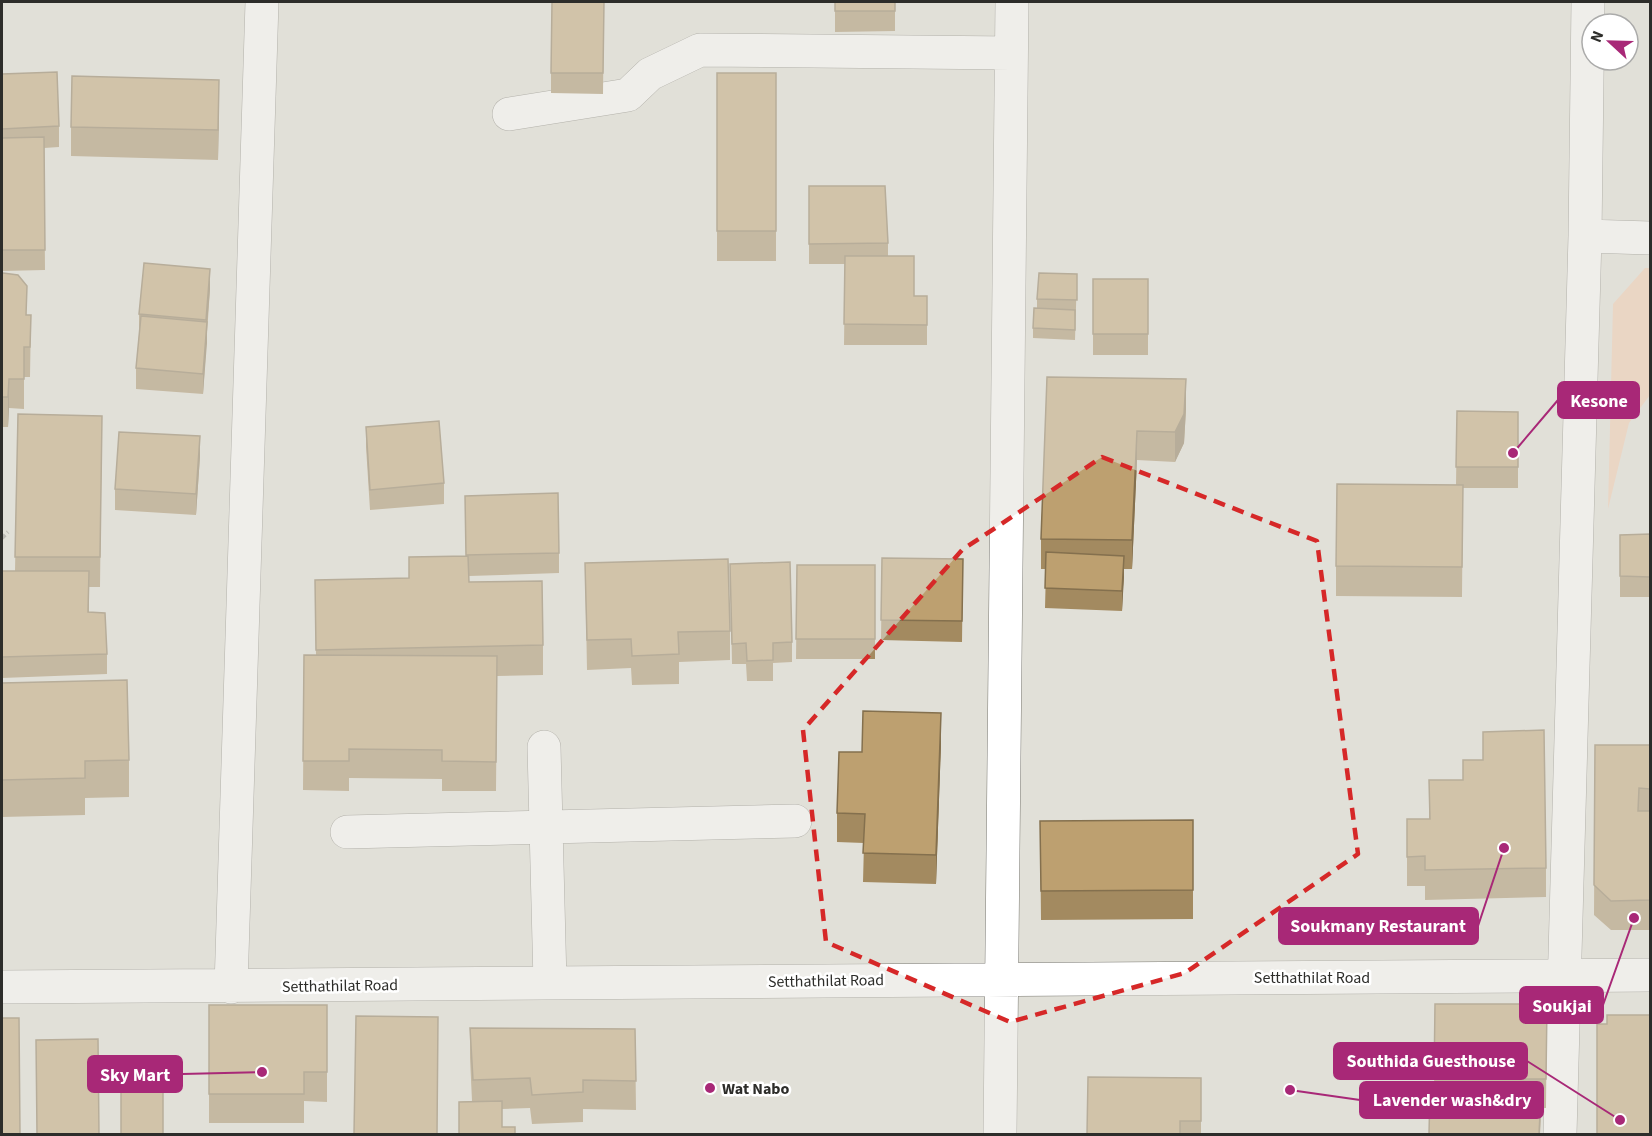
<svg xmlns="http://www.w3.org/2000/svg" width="1652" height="1136" viewBox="0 0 1652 1136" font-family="'Source Sans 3',sans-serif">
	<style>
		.green { fill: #f4c9ac }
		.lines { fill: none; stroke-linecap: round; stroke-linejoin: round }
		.minor-casing { stroke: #7a7972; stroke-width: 34 }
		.path { stroke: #8f8e88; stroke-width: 4; stroke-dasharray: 4.5 3; stroke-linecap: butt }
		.minor { stroke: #fff; stroke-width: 33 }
		.wall { fill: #a38a60 }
		.shaded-wall { fill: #84704e }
		.building { fill: #bda070; stroke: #84704e; stroke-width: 1.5 }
		.marked { fill: none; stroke: #d62828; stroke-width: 4.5; stroke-dasharray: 12 8; stroke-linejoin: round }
		.poi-dot { fill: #a82877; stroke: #fff; stroke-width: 2 }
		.labels { text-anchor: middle; stroke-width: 5; stroke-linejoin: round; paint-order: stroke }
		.street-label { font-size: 16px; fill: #2d2d2a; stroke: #fff }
		.poi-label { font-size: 16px; font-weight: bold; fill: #2d2d2a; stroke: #fff; text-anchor: start }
		.leader { fill: none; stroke: #a82877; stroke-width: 2 }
		.callout-dot { fill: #a82877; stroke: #fff; stroke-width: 2 }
		.callout { fill: #a82877; stroke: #a82877; stroke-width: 2 }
		.callout-label { font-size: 18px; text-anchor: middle; font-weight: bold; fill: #fff }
	</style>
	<rect width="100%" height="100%" fill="#e1e0d8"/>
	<path class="green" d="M1645,268H1650V395L1629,423L1608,509L1613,304Z"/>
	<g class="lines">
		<g class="minor-casing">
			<path id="minor" d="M509,114L628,95L650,74L700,50L1011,53
				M1585,236L1650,238
				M544,747L550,982
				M347,832L795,821
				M2,987L1650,975
				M231,987L262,2
				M1000,1134L1012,2
				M1560,1134L1585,236L1588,2"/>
		</g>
		<path class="path" d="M2,538L8,532"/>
		<use href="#minor" class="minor"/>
	</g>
	<path class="wall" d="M604,2L603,94L551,93V73Z
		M835,2H895V31L835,32Z
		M717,73H776V261H717Z
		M2,74L59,126V147L44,148L45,270L2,271Z
		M219,109L218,160L71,156V127Z
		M809,186L888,243V256L914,296H927V345H844L845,264H809Z
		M1077,274L1075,340L1033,338V328L1037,308V299Z
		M2,275L27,315H31L30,377H24V409L9,408L8,427H2Z
		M1093,279H1148V355H1093Z
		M210,289L203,394L136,389V368L139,335V314Z
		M1047,377L1186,409L1184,443L1175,462L1137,460L1132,569H1124L1122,611L1045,608L1046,569H1041V539Z
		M1457,411L1518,412V488H1463L1462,597L1336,596V566L1456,485Z
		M18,414L102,416L100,587H89V612L107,654V674L2,678V571H15Z
		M366,427L444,483V504L370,510L366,447Z
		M200,456L196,515L115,510V489Z
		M465,496L559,553V573L469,576V582L543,645V675L497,676L496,791H442V779L349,778V791L303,790L304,655H316L315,580L409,578L466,556Z
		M1650,534V597H1620V535Z
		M882,558L963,559L962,642L881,640Z
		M585,563L730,631V660L679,662V684L632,685L631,668L587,670Z
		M730,564L792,642V662L773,663V681H747L746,664H732Z
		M797,565H875V659H796Z
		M2,683L129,760V797L85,798V815L2,817Z
		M941,743L936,884L863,882L864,843L837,842V813Z
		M1595,745H1650V930H1611L1594,915Z
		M1429,780L1546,868V897L1425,900V886H1407V819H1429Z
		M1193,820V919L1041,920L1040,821Z
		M1435,1004H1547L1546,1108H1541L1540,1134H1429L1434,1091Z
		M209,1005H327V1102L304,1101V1123H209Z
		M470,1028L635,1029L636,1110L583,1109V1122L532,1124L530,1108L502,1109V1127H515V1134H459V1102L472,1101L470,1058Z
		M1201,1078V1134H1087Z"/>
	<path class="shaded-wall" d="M219,80V109L218,160V130Z
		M210,269V289L207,325V343L203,394V374L206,337V320Z
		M9,379V408L8,427V397Z
		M1186,379V409L1184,443L1175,462V432Z
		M1137,431V460L1132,569V540Z
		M200,436V456L196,515V494Z
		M1124,556V577L1122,611V591Z
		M941,713V743L936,884V855Z
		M1541,1093L1540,1134H1539Z"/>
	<path class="building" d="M552,2H604L603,73H551Z
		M835,2H895V11H835Z
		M57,72L59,126L2,129V74Z
		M717,73H776V231H717Z
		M72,76L219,80L218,130L71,127Z
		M44,137L45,250H2V138Z
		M809,186H885L888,243L809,244Z
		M845,256H914V296H927V325L844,324Z
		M144,263L210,269L206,320L139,314Z
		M3,273L18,275L27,286L26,315H31L30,347H24V379H9L8,397H2V275Z
		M1039,273L1077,274V300L1037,299Z
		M1093,279H1148V334H1093Z
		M1034,308L1075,310V330L1033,328Z
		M141,316L207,322L203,374L136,368Z
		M1047,377L1186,379L1184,414L1175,432L1137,431L1132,540L1041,539Z
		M1457,411L1518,412V467H1456Z
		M18,414L102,416L100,557H15Z
		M439,421L444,483L370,490L366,427Z
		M119,432L200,436L196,494L115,489Z
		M1337,484L1463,485L1462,567L1336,566Z
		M558,493L559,553L466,555L465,496Z
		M1650,534V577L1620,576V535Z
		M1046,552L1124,556L1122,591L1045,588Z
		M468,556L469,582L542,581L543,645L316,650L315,580L409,578V557Z
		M882,558L963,559L962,621L881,620Z
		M728,559L730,631L678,632L679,654L632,656L631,639L587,640L585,563Z
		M790,562L792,642L773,643V660L747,661L746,643L732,644L730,564Z
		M797,565H875V639H796Z
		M2,571H89L88,612L105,613L107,654L2,657Z
		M304,655L497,656L496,762L442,761V750L349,749V761H303Z
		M127,680L129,760L85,761V778L2,780V683Z
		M863,711L941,713L936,855L863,853L865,814L837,813L839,752H862Z
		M1544,730L1546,868L1425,870V856L1407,857V819H1430L1429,780H1463V760H1483V732Z
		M1595,745H1650V789L1639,788L1638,811H1650V900L1611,901L1594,885Z
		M1193,820V890L1041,891L1040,821Z
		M1435,1004H1547L1546,1079H1434Z
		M209,1005H327V1072H304V1094H209Z
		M1607,1015H1650V1134H1597V1024H1607Z
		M356,1016L438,1017L437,1134H354Z
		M2,1018H19L20,1134H2Z
		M470,1028L635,1029L636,1081L583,1080V1092L532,1095L530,1078L473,1080Z
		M98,1039L99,1134H37L36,1040Z
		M1088,1077L1201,1078V1121H1180V1134H1087Z
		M121,1087H163V1134H121Z
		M1430,1091L1541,1093L1539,1134H1429Z
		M502,1101V1127H515V1134H459V1102Z"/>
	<path d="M0 0H1652V1136H0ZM1102,457L1317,541L1358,854L1185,973L1010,1022L826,942L803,730L962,550Z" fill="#e1e0d8" fill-opacity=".55" fill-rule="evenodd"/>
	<path class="marked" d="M1102,457L1317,541L1358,854L1185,973L1010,1022L826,942L803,730L962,550Z"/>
	<circle class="poi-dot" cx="710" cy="1088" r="6"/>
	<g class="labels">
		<g class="street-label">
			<text x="1312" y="983">Setthathilat Road</text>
			<text transform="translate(826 980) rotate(-1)" y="6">Setthathilat Road</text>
			<text transform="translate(340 985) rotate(-1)" y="6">Setthathilat Road</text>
		</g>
		<g class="poi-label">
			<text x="722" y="1094">Wat Nabo</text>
		</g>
	</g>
	<path class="leader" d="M1513 453L1558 400M1504 848L1478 926M1634 918L1603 1005M1620 1120L1527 1061M262 1072L182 1074M1290 1090L1360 1100"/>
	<g class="callout-dot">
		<circle cx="1513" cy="453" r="6"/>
		<circle cx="1504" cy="848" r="6"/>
		<circle cx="1634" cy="918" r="6"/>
		<circle cx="1620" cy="1120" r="6"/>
		<circle cx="262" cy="1072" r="6"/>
		<circle cx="1290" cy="1090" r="6"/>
	</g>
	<g class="callout">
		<rect x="1558" y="382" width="81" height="36" rx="6"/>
		<rect x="1279" y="908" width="199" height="36" rx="6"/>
		<rect x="1520" y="987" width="83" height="36" rx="6"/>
		<rect x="1334" y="1043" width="193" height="36" rx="6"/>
		<rect x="88" y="1056" width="94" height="36" rx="6"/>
		<rect x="1360" y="1082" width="183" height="36" rx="6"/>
	</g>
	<g class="callout-label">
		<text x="1599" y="407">Kesone</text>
		<text x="1378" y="932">Soukmany Restaurant</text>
		<text x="1562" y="1012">Soukjai</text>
		<text x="1431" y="1067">Southida Guesthouse</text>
		<text x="135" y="1081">Sky Mart</text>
		<text x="1452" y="1106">Lavender wash&amp;dry</text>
	</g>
	<rect width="1652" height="1136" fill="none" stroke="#2d2d2a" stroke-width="6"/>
	<g transform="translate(1610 42) rotate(292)"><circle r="28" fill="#ffffff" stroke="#ababaa" stroke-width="1.5"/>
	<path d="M0-4.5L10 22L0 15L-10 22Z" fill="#a82877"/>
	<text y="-9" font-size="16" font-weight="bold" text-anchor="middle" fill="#2d2d2a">N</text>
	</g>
</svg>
